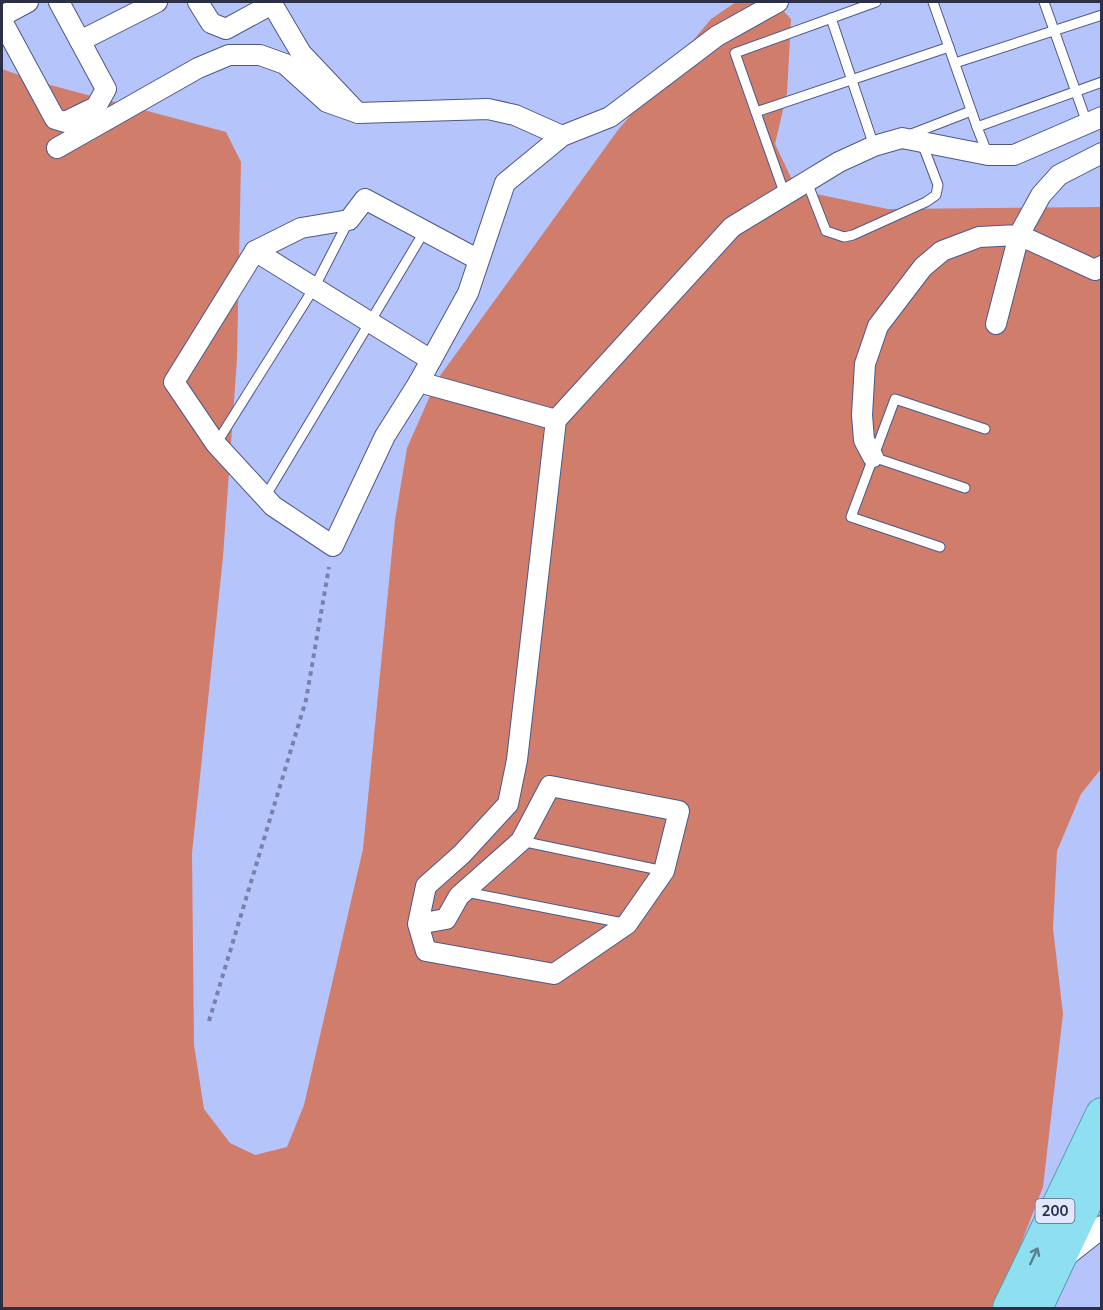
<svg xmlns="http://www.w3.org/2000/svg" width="1103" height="1310" viewBox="0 0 1103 1310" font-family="'Nunito Sans',sans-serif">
<rect width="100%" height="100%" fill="#b6c4fc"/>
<path fill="#d07e6b" d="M736 2H775L791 19 787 93 775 144 797 190 888 209 1101 207V769L1081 794 1057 851 1053 928 1063 1014 1043 1187 996 1308H2V69L39 82 226 132 241 162 237 359 223 557 192 853 194 1045 204 1109 230 1143 255 1155 287 1147 304 1105 363 849 395 520 407 448 437 380 618 130 711 19Z"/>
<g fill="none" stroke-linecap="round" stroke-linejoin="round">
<g stroke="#4d5888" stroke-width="11">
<g id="service">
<path d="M933 2 977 127 1102 82"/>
<path d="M1044 2 1087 123"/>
<path d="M831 18 874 146"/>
<path d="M955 63 1102 15"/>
<path d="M756 112 949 47"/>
<path d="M977 127 988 155"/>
<path d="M909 135 971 111"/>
<path d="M807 182 826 231 844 237 853 235 926 202 936 195 938 185 922 143"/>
<path d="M785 195 735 53 876 2"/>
<path d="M216 444 314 288 348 222"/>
<path d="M873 457 965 488"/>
<path d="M265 497 424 232"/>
<path d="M940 547 851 517 895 399 985 429"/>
<path d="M521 841 664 871"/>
<path d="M466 892 623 923"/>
</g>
</g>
<g stroke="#4d5888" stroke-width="22">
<g id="minor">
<path d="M198 2 211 23 226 29 272 4"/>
<path d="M271 2 301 53 354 109"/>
<path d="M2 16 28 2"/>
<path d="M2 21 55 119 65 122 96 107 106 89 59 2"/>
<path d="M80 41 157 2"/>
<path d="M57 148 198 68 229 55H260L285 64 327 102 358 113 488 109 515 115 562 136"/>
<path d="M255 251 431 360"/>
<path d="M479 260 365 199 349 220 301 228 255 251 174 382 216 444 273 506 333 546 385 436 419 382 468 293 505 183 562 136 610 117 717 36 778 2"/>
<path d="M996 324 1019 235 1095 270 1102 266"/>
<path d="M419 382 556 420"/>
<path d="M873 457 864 440 862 415 865 364 878 326 923 267 942 251 979 237 1019 235 1041 195 1059 175 1102 153"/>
<path d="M418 924 446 919 459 896 521 841 550 786 679 811 664 871 627 924 554 974 426 951 418 924 426 886 462 854 508 804 517 760 556 420 732 227 839 162 874 146 902 138 988 155H1014L1102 117"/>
<path d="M1065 1257 1097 1232 1102 1226"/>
</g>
</g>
<g stroke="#599db3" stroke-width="34">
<g id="trunk">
<path d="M1009 1308 1102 1114"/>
<path d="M1036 1308 1102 1168"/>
</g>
</g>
<path stroke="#7781aa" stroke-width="4" stroke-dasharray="4.5 4.5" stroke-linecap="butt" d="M209 1021 306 700 329 567"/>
<use href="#service" stroke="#fff" stroke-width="9"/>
<use href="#minor" stroke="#fff" stroke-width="20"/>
<use href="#trunk" stroke="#8edff0" stroke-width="32"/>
</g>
<defs><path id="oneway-shaft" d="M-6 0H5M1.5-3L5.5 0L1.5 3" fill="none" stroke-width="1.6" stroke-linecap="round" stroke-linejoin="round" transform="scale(1.5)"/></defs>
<use stroke="#587f92" href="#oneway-shaft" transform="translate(1034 1256) rotate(-65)"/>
<g text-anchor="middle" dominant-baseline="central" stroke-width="6" stroke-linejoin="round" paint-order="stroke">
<rect fill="#e0e7fe" stroke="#61677d" stroke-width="1.5" x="1035.5" y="1199" width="39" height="24" rx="4.5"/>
<g font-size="15" font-weight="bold" fill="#2b3046">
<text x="1055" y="1211">200</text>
</g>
</g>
<rect width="1103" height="1310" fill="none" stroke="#2b3046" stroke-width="6"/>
</svg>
